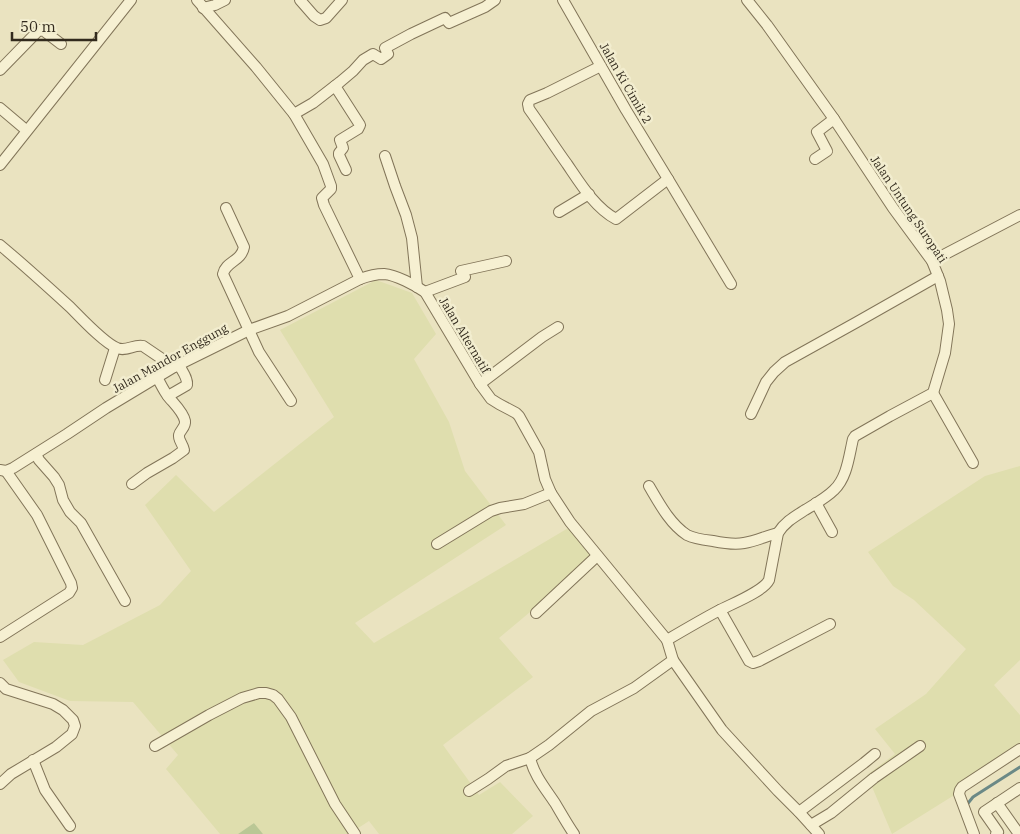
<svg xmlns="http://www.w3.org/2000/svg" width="1020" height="834" viewBox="0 0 1020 834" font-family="'IBM Plex Serif',serif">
<rect width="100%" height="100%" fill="#eae3c0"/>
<g fill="#dfdeae">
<path d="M376 280 412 293 436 334 414 359 449 422 465 471 506 525 355 623 374 643 575 524 598 555 499 638 533 677 443 745 479 795 500 782 533 816 512 834H379L369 821 349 834H263L254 823 238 834H220L166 769 178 755 133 702 70 701 19 682 3 660 34 642 83 645 160 605 191 571 145 505 176 475 214 512 334 417 280 330Z"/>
<path d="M1020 466V660L994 685 1020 715V754L892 834 867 775 895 754 875 729 926 694 966 649 914 600 893 586 868 552 985 476Z"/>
</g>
<path fill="#bac795" d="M254 823 263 834H238Z"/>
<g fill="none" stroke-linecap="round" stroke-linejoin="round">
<path stroke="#6b8986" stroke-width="3" d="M965 807 973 797 1020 767"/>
<g stroke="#827559" stroke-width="12">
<g id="minor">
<path d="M197 0 256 67 294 114 323 164 331 186V189L322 198 324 205 360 279"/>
<path d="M300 0 314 16 320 20 326 18 342 0"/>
<path d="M563 0 626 110 668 179 616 219C595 208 580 183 567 164 554 146 542 127 529 109L528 104 530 100 547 93 601 66"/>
<path d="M203 8 215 5 225 0"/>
<path d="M0 70 39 30 44 31 61 44"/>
<path d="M335 86 360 125 358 129 340 140 343 148 339 153V155L346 170"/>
<path d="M0 108 26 130"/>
<path d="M294 114 313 103 340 82 353 71 363 60 373 54 381 59 388 54 385 48 411 34 445 18 449 23 485 7 495 0"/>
<path d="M385 156 395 186 406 215 412 238 417 287"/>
<path d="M815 159 827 151 817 132 834 119"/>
<path d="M0 165 131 0"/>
<path d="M668 179 731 284"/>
<path d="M226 208 244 247C241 262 226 261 223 274L259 352 291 401"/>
<path d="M559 212 589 194"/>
<path d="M0 245C24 265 47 286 70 307 81 318 104 343 117 348 126 352 134 344 143 346L174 367"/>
<path d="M932 261 1020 215"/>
<path d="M425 292 465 277 461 271 506 261"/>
<path d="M105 380 115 348"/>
<path d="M480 384 542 337 558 327"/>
<path d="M933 393 973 463"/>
<path d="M168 396 187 385C188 378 182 371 179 365"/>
<path d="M751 414 766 382 774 372 785 362 857 322 938 276"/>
<path d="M36 454 39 460 54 477 59 485 63 500 70 512 81 523 125 601"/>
<path d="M0 470 6 471 13 468 67 434 106 408 174 367 249 330 288 316 360 279C368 276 376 274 384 274 396 275 415 285 425 292L480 384 491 399 499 404 516 413 519 416 539 452 545 479 551 493 570 522 667 640"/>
<path d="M132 484 147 473 173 458 184 450C183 444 178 440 179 435 180 430 186 427 185 421 183 411 172 402 167 395 163 389 160 383 157 377"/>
<path d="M649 486C659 503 670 524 687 535 695 539 705 540 713 541 723 543 734 545 744 543 756 541 766 536 778 533"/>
<path d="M816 503 832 532"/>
<path d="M437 544 491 511 500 508 524 504 551 493"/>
<path d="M720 610 749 661 753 663 759 661 830 624"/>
<path d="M536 613 597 556"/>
<path d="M0 637 69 593 72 588 71 583 37 515 6 471"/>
<path d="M673 660 722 730 778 791 799 812 819 834"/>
<path d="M0 683 6 689 53 704 63 710 73 720 75 726 72 734 56 747 11 774 0 784"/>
<path d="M155 746 209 715 242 698 259 693H266L273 695 278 699 291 717 335 804 355 834"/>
<path d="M33 760 45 790 70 826"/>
<path d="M469 791 488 779 506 766 530 758"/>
<path d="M997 803 1019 834"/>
<path d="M799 812 864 763 875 754"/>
<path d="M811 825 831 813 874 778 920 746"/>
<path d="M574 834C567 824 561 813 555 803 545 788 534 775 530 758L549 745 591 711 634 688 673 660 667 640C684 630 701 620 718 611 731 604 763 592 769 580L778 533C785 522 794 517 805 510 815 504 826 498 834 490 847 478 849 456 853 439L855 436 890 416 933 393 945 353 949 324 947 310 940 281 932 261 893 208 834 119 767 25 747 0"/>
<path d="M974 834 959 794 960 790 962 787 1020 749"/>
<path d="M996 834 998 832 984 812 1020 788"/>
</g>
</g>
<use href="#minor" stroke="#f6f0d2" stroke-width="10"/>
</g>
<g text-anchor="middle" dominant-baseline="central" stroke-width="5" stroke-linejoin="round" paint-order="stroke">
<g font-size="12" fill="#322a1d" stroke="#f2edcf">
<text transform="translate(626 83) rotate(60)">Jalan Ki Cimik 2</text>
<text transform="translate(909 209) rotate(56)">Jalan Untung Suropati</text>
<text transform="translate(465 335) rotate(59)">Jalan Alternatif</text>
<text transform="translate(170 358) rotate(-29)">Jalan Mandor Enggung</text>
</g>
</g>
<path d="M12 32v8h84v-8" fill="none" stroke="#322a1d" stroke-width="2.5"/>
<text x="20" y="32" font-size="15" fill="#322a1d" stroke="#f2edcf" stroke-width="4" paint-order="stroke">50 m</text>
</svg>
